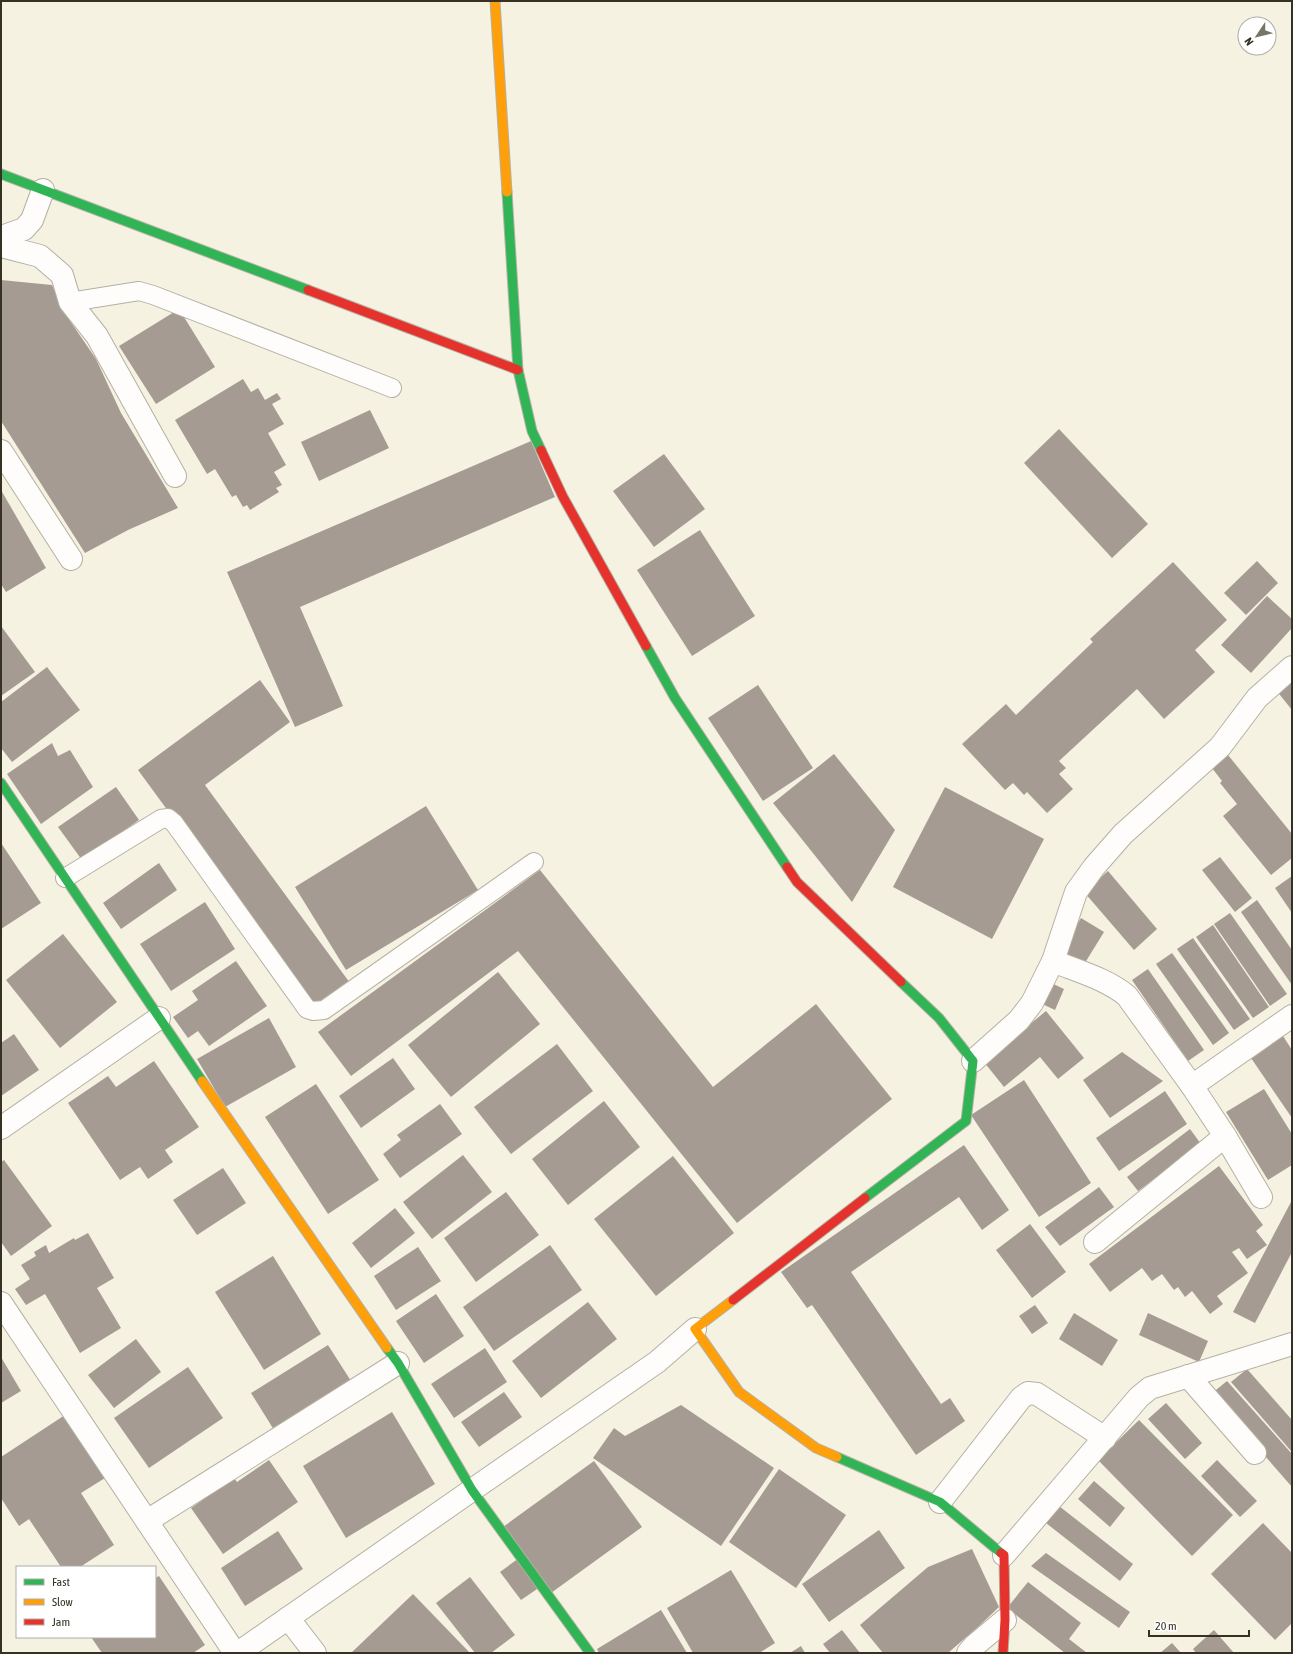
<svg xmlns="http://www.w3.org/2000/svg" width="1293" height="1654" viewBox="0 0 1293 1654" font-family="'Asap Condensed',sans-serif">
<rect width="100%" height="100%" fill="#f5f2e2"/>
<g fill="#a69b92">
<path d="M1 280 52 285 66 315 96 359 121 413 178 508 128 530 85 553 1 421Z"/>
<path d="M179 309 215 367 156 404 119 346Z"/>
<path d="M243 379 251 392 258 388 265 400 277 393 281 399 272 404 284 424 268 433 286 465 274 472 282 485 276 488 279 492 250 510 247 505 243 507 236 495 232 497 215 469 207 474 175 420Z"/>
<path d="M370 410 389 448 319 481 301 442Z"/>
<path d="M1059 429 1148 524 1112 558 1024 463Z"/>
<path d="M531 441 555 497 300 607 343 706 295 727 227 572Z"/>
<path d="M664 454 705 509 654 547 613 491Z"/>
<path d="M1 490 46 568 6 592 1 584Z"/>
<path d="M700 530 755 616 692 656 637 570Z"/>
<path d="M1257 561 1278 583 1246 615 1224 593Z"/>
<path d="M1173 562 1227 620 1195 650 1215 672 1164 719 1137 689 1059 761 1066 768 1059 774 1073 789 1047 813 1027 792 1024 795 1013 783 1005 790 962 744 1006 704 1016 715 1093 642 1090 639Z"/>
<path d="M1267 596 1292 619V628L1251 673 1221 645Z"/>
<path d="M1 626 35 672 1 696Z"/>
<path d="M47 667 80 710 12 762 1 748V702Z"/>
<path d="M1292 676V710L1276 690Z"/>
<path d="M260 680 290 722 205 785 350 983 314 1010 138 770Z"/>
<path d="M758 685 813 768 763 801 708 718Z"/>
<path d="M52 743 58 756 70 750 93 787 41 824 7 774Z"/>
<path d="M834 754 895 830 852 902 773 803Z"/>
<path d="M1228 755 1292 834V858L1271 875 1223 816 1237 804 1220 783 1222 781 1212 768Z"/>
<path d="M116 787 139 820 82 860 58 827Z"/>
<path d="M945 787 1044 839 992 939 893 887Z"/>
<path d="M426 806 478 890 346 970 295 887Z"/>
<path d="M1 843 41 903 1 929Z"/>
<path d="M1220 857 1252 898 1235 912 1202 870Z"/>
<path d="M159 863 177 890 121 929 103 903Z"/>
<path d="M540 870 713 1087 816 1004 892 1099 737 1223 518 951 351 1076 318 1032Z"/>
<path d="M1108 871 1157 929 1134 950 1084 892Z"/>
<path d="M1292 876V913L1275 888Z"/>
<path d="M1257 900 1292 950V985L1241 912Z"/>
<path d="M205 902 235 949 171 991 140 944Z"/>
<path d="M1230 913 1287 994 1270 1006 1214 924Z"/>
<path d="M1081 918 1104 932 1083 966 1060 952Z"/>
<path d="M1213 925 1269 1007 1253 1018 1196 937Z"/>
<path d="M63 934 117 1002 60 1048 6 980Z"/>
<path d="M1193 938 1250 1019 1234 1030 1177 949Z"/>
<path d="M1172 953 1229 1033 1213 1045 1156 964Z"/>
<path d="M236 961 267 1006 209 1046 198 1031 188 1038 173 1017 198 1000 192 991Z"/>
<path d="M1148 969 1204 1050 1188 1061 1132 980Z"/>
<path d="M498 972 540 1024 451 1097 408 1045Z"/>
<path d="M1047 981 1064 989 1055 1010 1038 1002Z"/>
<path d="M1046 1011 1084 1058 1058 1079 1040 1057 1004 1087 984 1062Z"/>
<path d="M269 1018 296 1067 225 1107 197 1059Z"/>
<path d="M14 1034 39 1070 1 1096V1043Z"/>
<path d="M1283 1036 1292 1050V1118L1251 1058Z"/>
<path d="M557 1044 593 1091 511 1154 474 1107Z"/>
<path d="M1122 1052 1163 1081 1110 1118 1083 1080Z"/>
<path d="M393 1058 415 1089 361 1128 339 1096Z"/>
<path d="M154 1061 199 1127 165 1150 173 1162 148 1179 140 1167 120 1180 68 1103 108 1076 116 1087Z"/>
<path d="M1024 1080 1091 1183 1039 1217 971 1115Z"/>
<path d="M316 1084 379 1180 328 1214 265 1117Z"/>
<path d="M1264 1089 1292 1134V1165L1268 1180 1226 1112Z"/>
<path d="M1165 1091 1187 1124 1119 1171 1096 1138Z"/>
<path d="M604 1101 640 1147 568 1205 532 1159Z"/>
<path d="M440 1104 462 1134 400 1178 383 1154 401 1140 397 1135Z"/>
<path d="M1190 1129 1201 1144 1138 1191 1127 1177Z"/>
<path d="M964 1145 1009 1210 982 1230 959 1197 851 1272 941 1404 950 1398 965 1421 916 1455 812 1305 807 1308 781 1272Z"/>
<path d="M463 1155 492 1192 432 1239 403 1202Z"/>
<path d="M673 1156 734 1233 656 1296 594 1219Z"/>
<path d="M4 1160 52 1226 11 1256 1 1242V1162Z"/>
<path d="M1219 1166 1263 1225 1256 1231 1267 1245 1247 1259 1239 1248 1232 1252 1248 1273 1217 1296 1223 1304 1210 1314 1192 1291 1185 1297 1178 1287 1174 1290 1162 1274 1152 1281 1142 1268 1110 1292 1089 1264Z"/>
<path d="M223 1168 246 1203 197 1235 173 1200Z"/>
<path d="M1099 1187 1114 1207 1060 1246 1045 1227Z"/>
<path d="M506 1192 539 1235 476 1282 444 1238Z"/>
<path d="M1292 1200V1252L1255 1323 1233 1312Z"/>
<path d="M395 1208 415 1233 371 1268 352 1243Z"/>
<path d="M1030 1224 1066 1272 1032 1298 996 1250Z"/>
<path d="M88 1233 114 1278 97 1288 121 1328 80 1353 45 1294 26 1305 15 1289 30 1279 21 1265 36 1256 34 1252 46 1245 49 1253 74 1238 75 1240Z"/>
<path d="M550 1245 582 1290 494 1351 463 1307Z"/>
<path d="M418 1247 441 1281 396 1310 374 1276Z"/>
<path d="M273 1256 321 1334 264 1370 215 1292Z"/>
<path d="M436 1294 464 1336 424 1363 396 1321Z"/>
<path d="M588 1302 617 1339 541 1398 512 1361Z"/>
<path d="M1035 1305 1048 1323 1032 1334 1019 1316Z"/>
<path d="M1074 1313 1118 1340 1102 1366 1059 1339Z"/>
<path d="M1148 1313 1208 1341 1199 1362 1139 1335Z"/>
<path d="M136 1339 161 1372 114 1408 88 1375Z"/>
<path d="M328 1345 351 1381 274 1430 251 1393Z"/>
<path d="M485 1348 507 1382 454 1418 431 1384Z"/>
<path d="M1 1357 21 1391 1 1403Z"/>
<path d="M188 1367 223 1418 149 1468 114 1418Z"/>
<path d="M1247 1369 1292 1420V1452L1231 1382Z"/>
<path d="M1227 1381 1292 1454V1487L1211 1394Z"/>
<path d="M504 1392 522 1417 479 1447 461 1422Z"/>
<path d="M1166 1403 1202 1443 1185 1459 1148 1419Z"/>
<path d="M681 1405 774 1468 721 1546 593 1458 614 1428 625 1436Z"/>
<path d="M392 1412 435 1484 346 1538 303 1466Z"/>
<path d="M65 1415 105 1478 81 1493 114 1545 80 1567H61L29 1519 19 1526 1 1498V1457Z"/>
<path d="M1139 1420 1233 1515 1192 1556 1098 1460Z"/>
<path d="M269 1460 298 1502 223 1554 191 1508 234 1478 237 1482Z"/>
<path d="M1217 1460 1257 1501 1240 1517 1201 1476Z"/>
<path d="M594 1461 642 1527 551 1593 503 1527Z"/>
<path d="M779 1469 846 1515 796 1588 729 1542Z"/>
<path d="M1094 1481 1125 1508 1110 1527 1078 1499Z"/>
<path d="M1059 1506 1133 1564 1120 1581 1046 1523Z"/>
<path d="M1263 1523 1292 1553V1623L1275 1640 1211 1574Z"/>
<path d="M879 1530 905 1568 829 1622 802 1584Z"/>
<path d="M278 1531 303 1569 245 1606 221 1568Z"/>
<path d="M972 1549 999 1607 979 1626 948 1653H883L860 1625 928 1567Z"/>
<path d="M1046 1553 1130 1612 1119 1628 1031 1566Z"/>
<path d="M519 1558 540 1587 521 1600 500 1572Z"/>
<path d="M731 1570 775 1643 759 1653H693L667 1608Z"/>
<path d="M159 1576 205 1645 193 1653H102L91 1637H155V1578Z"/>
<path d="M470 1577 515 1635 491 1653H475L436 1603Z"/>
<path d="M1028 1582 1081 1623 1069 1639 1087 1653H1065L1007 1608Z"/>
<path d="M413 1594 470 1653H351Z"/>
<path d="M661 1610 687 1653H599L597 1649Z"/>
<path d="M842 1630 860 1653H830L823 1644Z"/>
<path d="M1214 1630 1234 1653H1196L1193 1649Z"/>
<path d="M1172 1643 1181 1653H1160Z"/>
<path d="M801 1646 805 1653H790Z"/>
</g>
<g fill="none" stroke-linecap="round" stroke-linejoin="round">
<g stroke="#b4b1a3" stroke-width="20">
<g id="lane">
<path d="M70 302 139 291 153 295 392 388"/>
<path d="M65 878 161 819 168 818 174 823 307 1009 313 1011 324 1010 534 862"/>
</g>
</g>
<g stroke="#b4b1a3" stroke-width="24">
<g id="street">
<path d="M1 237 24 229 32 220 43 190"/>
<path d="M1 246 40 256 62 275 70 302 97 336 175 476"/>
<path d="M1 451 71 559"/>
<path d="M1053 961C1077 971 1107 979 1127 996L1192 1086 1225 1136 1261 1197"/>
<path d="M973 1061 1019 1020 1032 1003 1053 961 1076 892 1094 867 1123 834 1220 747 1257 698 1292 667"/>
<path d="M1192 1086 1292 1016"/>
<path d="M1 1128 159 1018"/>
<path d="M1095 1242 1225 1136"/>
<path d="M1 1303 235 1653"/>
<path d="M1188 1376 1255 1453"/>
<path d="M940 1502 1021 1398 1028 1393 1037 1394 1105 1438"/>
<path d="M147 1521 398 1363"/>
<path d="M1004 1555 1139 1397 1150 1388 1292 1344"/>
<path d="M288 1618 315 1653"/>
<path d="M238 1653 472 1490 657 1362 695 1329"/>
<path d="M968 1653 974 1646 1005 1620"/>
</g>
</g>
<g stroke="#b4b1a3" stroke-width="11">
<g id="fast">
<path d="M1 174 308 290"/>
<path d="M507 192 518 370 532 431 541 450"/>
<path d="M646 646 675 698 787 867"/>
<path d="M1 783 202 1081"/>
<path d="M865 1198 966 1121 973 1061 939 1018 901 982"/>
<path d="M387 1348 398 1363 472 1490 590 1653"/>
<path d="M837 1457 940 1502 1001 1553"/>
</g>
</g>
<g stroke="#b4b1a3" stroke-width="11">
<g id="slow">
<path d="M495 1 507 192"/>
<path d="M202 1081 387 1348"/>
<path d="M733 1300 695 1329 739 1392 816 1448 837 1457"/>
</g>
</g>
<g stroke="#b4b1a3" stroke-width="11">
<g id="jam">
<path d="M308 290 518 370"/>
<path d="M541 450 563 497 646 646"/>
<path d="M787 867 797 882 901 982"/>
<path d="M733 1300 865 1198"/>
<path d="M1001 1553 1004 1555 1005 1620 1003 1653"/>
</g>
</g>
<use href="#lane" stroke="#fefdfb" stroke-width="18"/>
<use href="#street" stroke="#fefdfb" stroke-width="22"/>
<use href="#fast" stroke="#30b455" stroke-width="9"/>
<use href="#slow" stroke="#ff9f0a" stroke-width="9"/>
<use href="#jam" stroke="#e5322d" stroke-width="9"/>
</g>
<rect width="1293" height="1654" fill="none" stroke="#353123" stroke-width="4"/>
<rect x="16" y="1566" width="140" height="72" fill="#ffffff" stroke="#aeada7"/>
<rect x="24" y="1579" width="20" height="6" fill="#30b455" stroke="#aeada7"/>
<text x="52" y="1586" font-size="12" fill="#353123">Fast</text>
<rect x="24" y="1599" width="20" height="6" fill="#ff9f0a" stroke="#aeada7"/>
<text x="52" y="1606" font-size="12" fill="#353123">Slow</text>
<rect x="24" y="1619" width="20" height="6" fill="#e5322d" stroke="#aeada7"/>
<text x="52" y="1626" font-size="12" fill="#353123">Jam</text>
<g transform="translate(1257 36) rotate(235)"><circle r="19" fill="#ffffff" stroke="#aeada7"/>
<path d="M0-3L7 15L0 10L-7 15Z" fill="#787566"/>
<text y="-6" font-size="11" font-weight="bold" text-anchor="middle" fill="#353123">N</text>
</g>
<path d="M1149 1630v6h100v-6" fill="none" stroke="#353123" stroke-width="2"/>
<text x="1155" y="1630" font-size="12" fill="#353123" stroke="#ffffff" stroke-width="3" paint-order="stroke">20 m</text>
</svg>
